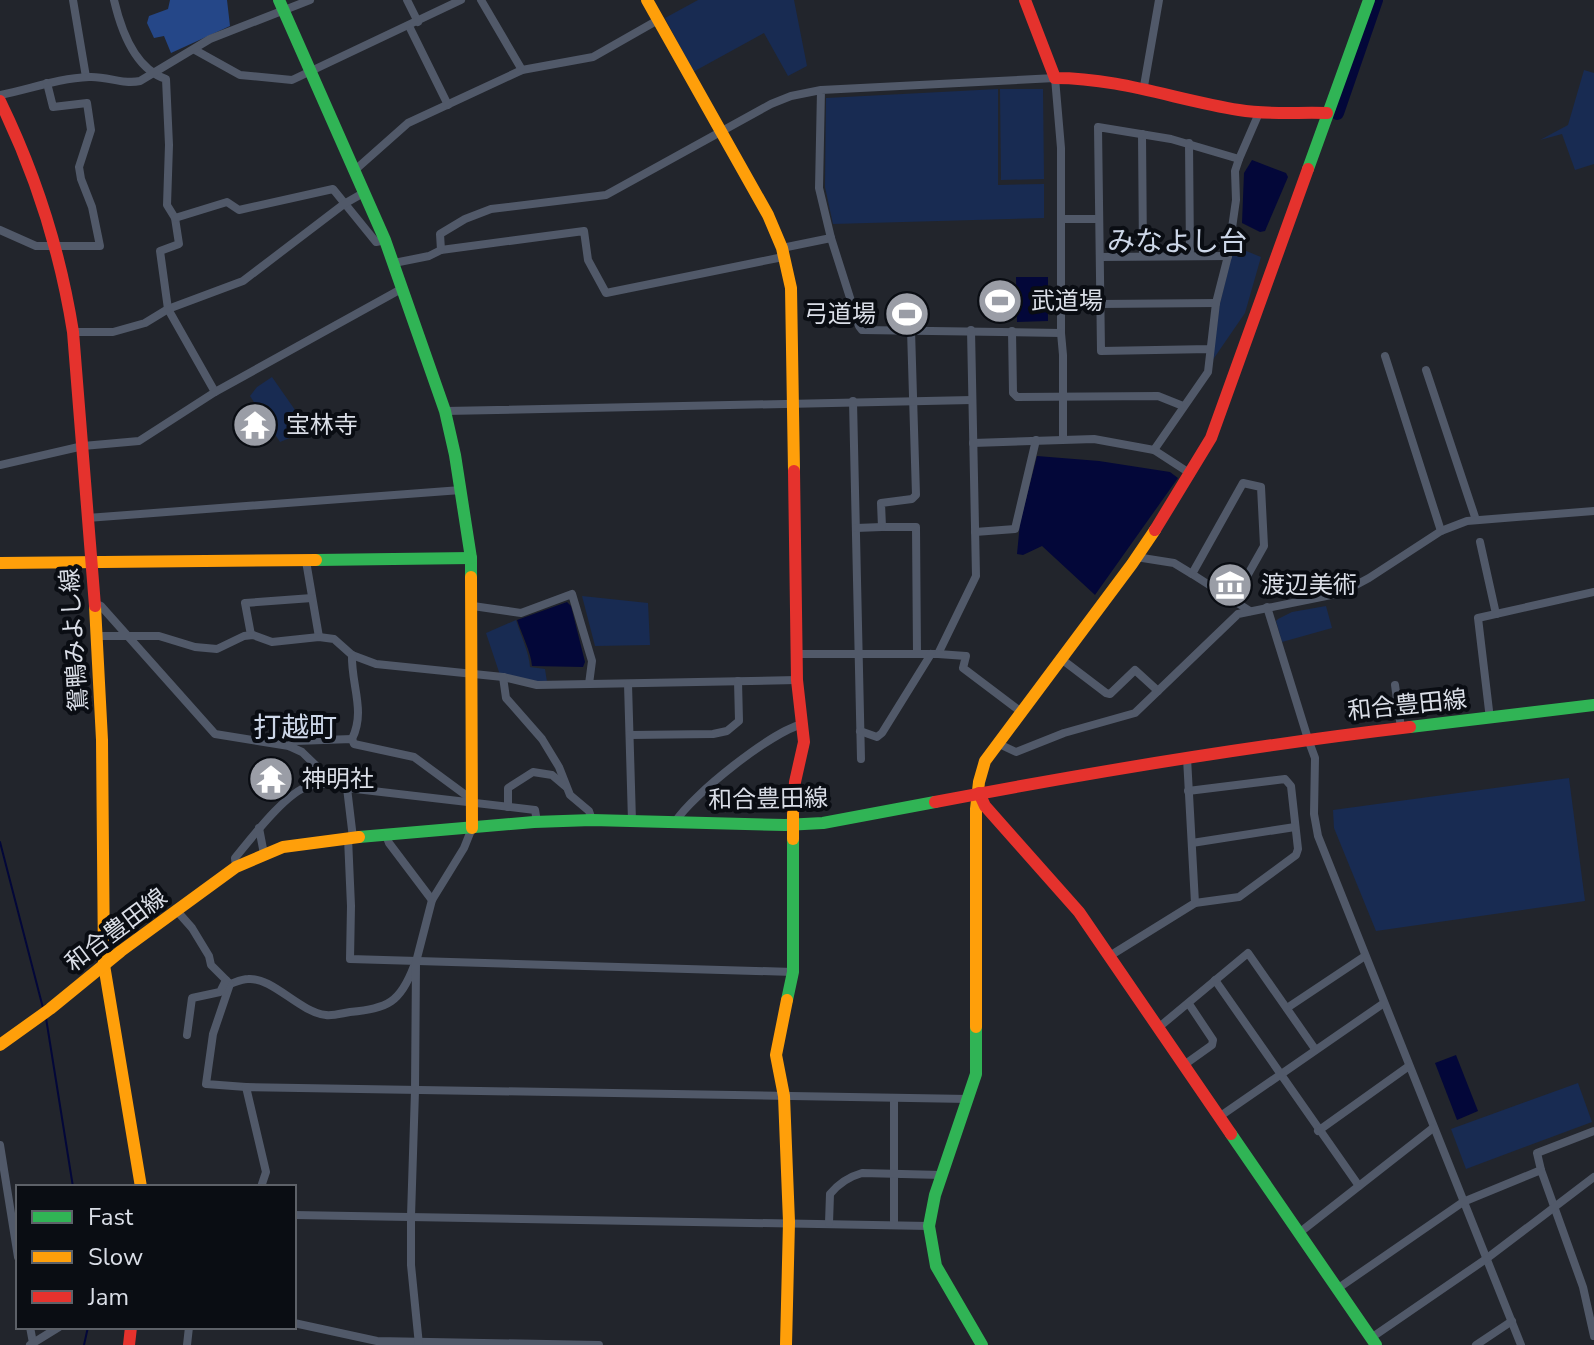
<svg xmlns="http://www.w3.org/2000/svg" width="1594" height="1345" viewBox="0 0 1594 1345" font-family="'Nunito Sans','Noto Sans JP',sans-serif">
<rect width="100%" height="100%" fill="#22252c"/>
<g fill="#182b52">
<path d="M698 0H794L807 66 788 76 764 33 693 72 665 18Z"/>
<path d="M1584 70 1594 73V164L1575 170 1562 134 1540 140 1568 125Z"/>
<path d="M998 89V185L1044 184V218L833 224 825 187 826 98Z"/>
<path d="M1000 89H1043L1044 179 1001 180Z"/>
<path d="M1234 246 1261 257 1245 313 1212 361 1220 303Z"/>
<path d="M272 377 309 430 280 442 250 396 257 387Z"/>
<path d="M582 596 648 603 650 645 595 646Z"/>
<path d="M1326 606 1332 628 1282 642 1276 621 1278 619 1292 612Z"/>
<path d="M516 620C521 636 529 652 530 667L545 669 547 682 537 683 500 675 486 633Z"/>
<path d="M1569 778 1585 901 1376 931 1334 828 1333 810Z"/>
<path d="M1578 1083 1592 1122 1466 1169 1451 1129Z"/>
</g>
<path fill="#254788" d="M170 0H227L230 26 171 53 164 36 154 38 147 23 149 16 168 9Z"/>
<g fill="#030739">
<path d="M1252 160 1286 173 1288 177 1265 231 1260 232 1242 223 1244 173Z"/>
<path d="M1016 277H1048V321L1017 322Z"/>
<path d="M1037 456 1099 461 1170 472 1178 478 1095 595 1042 546 1023 555 1017 554 1020 523Z"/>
<path d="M567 602 571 606 585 662 583 667 532 666C531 652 522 635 517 620Z"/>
<path d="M1456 1055 1478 1111 1457 1120 1435 1063Z"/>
</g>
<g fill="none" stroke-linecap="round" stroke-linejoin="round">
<g stroke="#030739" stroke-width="2">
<path d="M0 842 43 1008"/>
<path d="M46 1018 73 1187"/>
<path d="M84 1345 88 1327"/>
</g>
<path stroke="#030739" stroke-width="14" d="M1337 113 1376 0"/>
<g stroke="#515969" stroke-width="8">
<path d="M73 0 86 77"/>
<path d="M114 0C121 30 135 69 166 79L169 145 167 205 175 218 179 244 160 251 168 309 215 392"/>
<path d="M407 0 418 22"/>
<path d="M481 0 522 70"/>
<path d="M409 26 448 105"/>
<path d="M195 50 240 75 292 80 461 0"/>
<path d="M1144 86 1159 0"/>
<path d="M0 95C30 89 59 78 89 77 108 76 123 85 140 81L210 39 310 0"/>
<path d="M1142 134 1143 255"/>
<path d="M1189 143 1190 255"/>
<path d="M1239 159 1259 113"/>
<path d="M355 170 408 123 522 70 593 57 658 20"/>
<path d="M175 218 227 202 239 210 333 189 376 242 385 240"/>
<path d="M1061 219H1099"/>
<path d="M0 230 36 246H100L92 207 81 179 79 167 91 130 87 103 53 107 47 83"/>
<path d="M782 248 831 238"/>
<path d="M441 250 584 231 588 260 606 293 783 257"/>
<path d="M1100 257 1228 256"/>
<path d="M394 263 429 256 441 250 440 234 465 219 491 209 606 195 771 104 791 96 821 90 1055 78 1061 148V333L862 330 859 326 831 238 819 188 821 90"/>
<path d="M1099 304 1216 303"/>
<path d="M911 330 916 495 912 499 881 503 882 527H916L917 654"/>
<path d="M1012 331 1013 393 1017 397 1158 396 1183 406"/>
<path d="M73 332H113L145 323 168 309 243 281 344 204 365 192"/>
<path d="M1061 333 1063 355V439"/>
<path d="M1385 356 1441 531"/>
<path d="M1426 370 1476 520"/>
<path d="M853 401 861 759"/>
<path d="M445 411 972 400"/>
<path d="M973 443 1094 439 1154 450 1191 474"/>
<path d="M1154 450 1208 372 1216 303 1228 256 1236 200 1235 171 1239 159 1171 139 1098 127 1101 351 1210 349"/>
<path d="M0 465 83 446 139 441 215 392 403 288"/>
<path d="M87 518 461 490"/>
<path d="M856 528 882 527"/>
<path d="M975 532 1015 529 1036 440"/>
<path d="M1480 542 1496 614"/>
<path d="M1136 557 1174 563 1192 574"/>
<path d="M306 561 319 637"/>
<path d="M1233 601 1264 546 1261 487 1243 483 1192 574 1250 611"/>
<path d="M94 603 101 606 215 734 289 746 302 752 335 784"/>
<path d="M473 606 521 613 572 594 592 661 589 684"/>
<path d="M1267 607 1308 739 1315 758 1314 814 1318 836 1521 1345"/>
<path d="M251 635 245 603 312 598"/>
<path d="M97 636H159L195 647 217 649 244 636 253 635 272 642 319 637 334 639 352 655 376 664 503 677 537 685 797 680"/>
<path d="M796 654H938L976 576 971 330"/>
<path d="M938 654 966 656 963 668 1020 711"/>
<path d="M352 655C351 685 366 711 352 739"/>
<path d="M1060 658 1106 693 1110 694 1135 670 1158 691"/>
<path d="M503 677 506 698 542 739 559 767 570 795 589 811 592 820"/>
<path d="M628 684 632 821"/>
<path d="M1395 685 1401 728"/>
<path d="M1490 719 1478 618 1594 592"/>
<path d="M860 731 877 737 882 733 931 654"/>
<path d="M630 735 713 734 727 731 739 721 738 681"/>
<path d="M999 744 1016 752 1064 733 1135 713 1238 614 1341 593 1369 578 1441 531 1467 521 1594 511"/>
<path d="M289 746 295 741 352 739 354 744 414 757 471 799"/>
<path d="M347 788 353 838"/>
<path d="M1188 791 1285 779 1291 786 1298 849 1296 855 1239 897 1195 903"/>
<path d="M508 807V788L533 772 552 775 565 786"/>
<path d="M675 822C692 795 772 731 803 724"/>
<path d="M259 828 264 854"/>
<path d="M386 835 389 843 432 900"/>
<path d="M348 838 351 906 350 959 793 972"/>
<path d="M1192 843 1295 827"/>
<path d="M236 867 235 858C250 840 286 792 309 786 320 782 335 784 347 788L535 810 537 822"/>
<path d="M177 911 192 928 209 956 211 965 230 984C236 982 242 979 248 979 273 977 299 1012 326 1015 333 1016 343 1013 350 1012 388 1008 400 1003 414 966"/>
<path d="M1108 957 1195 903 1187 758"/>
<path d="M1215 980 1359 1186"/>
<path d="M230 984 213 1034 206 1084 246 1087"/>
<path d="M1287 1008 1365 956"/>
<path d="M1158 1028 1248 953 1315 1049"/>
<path d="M187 1035 192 998 220 992 226 980"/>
<path d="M1184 1065 1212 1045 1213 1040 1189 1004"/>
<path d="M894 1099V1225"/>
<path d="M1219 1117 1384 1003"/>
<path d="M1318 1131 1409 1066"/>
<path d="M0 1145 18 1257"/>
<path d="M1541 1170 1537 1153 1594 1131"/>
<path d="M261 1187 266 1172 246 1087 969 1099"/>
<path d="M294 1215 929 1226"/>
<path d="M829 1223 830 1194C839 1183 848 1177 862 1173L942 1175"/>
<path d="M1299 1233 1433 1128"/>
<path d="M1337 1289 1463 1202 1541 1170 1583 1287 1594 1336"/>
<path d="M294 1323 377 1341 599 1345"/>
<path d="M30 1327 33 1343"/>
<path d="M1371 1338 1486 1259 1594 1177"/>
<path d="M30 1345 59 1327"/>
<path d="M187 1345 189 1327"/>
<path d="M419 1345 411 1265V1216L415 1091 416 962 432 900 464 848 472 828"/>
<path d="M1476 1345 1512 1321"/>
</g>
<g stroke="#30b455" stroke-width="12">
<path d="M279 0 385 240 445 411 455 455 471 558V577"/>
<path d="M1308 169 1369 0"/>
<path d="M316 560 471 558"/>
<path d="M1410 727 1594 705"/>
<path d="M359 837 534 822 592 820 785 825 823 823 935 802"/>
<path d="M787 1000 793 972V839"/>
<path d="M976 1027V1074L935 1195 929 1226 936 1266 982 1345"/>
<path d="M1231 1134 1376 1345"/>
</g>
<g stroke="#ff9f0a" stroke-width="12">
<path d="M647 0 768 215 782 248 791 288 794 471"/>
<path d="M0 563 316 560"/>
<path d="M471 577 472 828"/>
<path d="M95 606 102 740 104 965 141 1187"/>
<path d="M976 1027V809L979 782 985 761 1132 564 1155 530"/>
<path d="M0 1045 50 1009 121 951 236 867 283 847 359 837"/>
<path d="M786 1345 789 1222 784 1096 776 1055 787 1000"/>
</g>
<g stroke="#e5322d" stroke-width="12">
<path d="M1025 0 1055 78C1119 78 1177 100 1239 110 1268 115 1298 112 1327 113"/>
<path d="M0 101C36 175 60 250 73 332L95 606"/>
<path d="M1155 530 1211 438 1308 169"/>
<path d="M979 793 985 806 1079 912 1231 1134"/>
<path d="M935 802C1092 772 1250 746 1410 727"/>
<path d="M793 814 795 782 804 742 797 680 794 471"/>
<path d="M129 1345 131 1327"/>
</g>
<path stroke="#ff9f0a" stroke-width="12" d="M793 814V839"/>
</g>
<defs>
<g id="stadium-disc" transform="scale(2.3)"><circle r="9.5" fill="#9a9da6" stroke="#0a0d13"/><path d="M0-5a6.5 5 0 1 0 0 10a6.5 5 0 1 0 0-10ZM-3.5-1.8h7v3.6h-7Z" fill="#fff"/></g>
<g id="temple-disc" transform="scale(2.3)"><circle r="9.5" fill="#9a9da6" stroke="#0a0d13"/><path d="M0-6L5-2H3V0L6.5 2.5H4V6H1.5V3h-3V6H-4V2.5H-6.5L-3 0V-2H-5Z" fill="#fff"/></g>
<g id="museum-disc" transform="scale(2.3)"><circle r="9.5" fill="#9a9da6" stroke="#0a0d13"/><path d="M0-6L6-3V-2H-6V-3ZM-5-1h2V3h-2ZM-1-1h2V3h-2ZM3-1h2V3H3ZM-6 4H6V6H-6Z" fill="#fff"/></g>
</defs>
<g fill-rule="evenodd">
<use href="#stadium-disc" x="1000" y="301"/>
<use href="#stadium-disc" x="907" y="314"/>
<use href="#temple-disc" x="255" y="425"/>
<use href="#museum-disc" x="1230" y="585"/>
<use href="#temple-disc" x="271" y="779"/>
</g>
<g text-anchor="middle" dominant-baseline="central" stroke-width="8" stroke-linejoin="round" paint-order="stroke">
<g font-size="24" fill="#dadee7" stroke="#0a0d13" text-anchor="start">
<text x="1031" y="301">武道場</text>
<text x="876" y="314" text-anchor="end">弓道場</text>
<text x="286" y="425">宝林寺</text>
<text x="1261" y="585">渡辺美術</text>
<text x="302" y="779">神明社</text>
</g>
<g font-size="24" fill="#dadee7" stroke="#0a0d13">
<text transform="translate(74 640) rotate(-94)">鴛鴨みよし線</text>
<text transform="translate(1407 705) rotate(-6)">和合豊田線</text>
<text transform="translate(768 799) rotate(-1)">和合豊田線</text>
<text transform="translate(116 930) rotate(-37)">和合豊田線</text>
</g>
<g font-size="28" fill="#cdd7e8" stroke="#0a0d13">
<text x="1177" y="242">みなよし台</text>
<text x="295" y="728">打越町</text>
</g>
</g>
<rect x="16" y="1185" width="280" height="144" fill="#0a0d13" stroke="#5d6168" stroke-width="2"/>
<rect x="32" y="1211" width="40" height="12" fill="#30b455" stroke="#5d6168" stroke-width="2"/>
<text x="88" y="1225" font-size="24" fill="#dadee7">Fast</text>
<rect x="32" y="1251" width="40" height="12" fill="#ff9f0a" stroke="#5d6168" stroke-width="2"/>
<text x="88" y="1265" font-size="24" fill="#dadee7">Slow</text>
<rect x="32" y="1291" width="40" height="12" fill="#e5322d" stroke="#5d6168" stroke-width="2"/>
<text x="88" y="1305" font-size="24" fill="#dadee7">Jam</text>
</svg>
